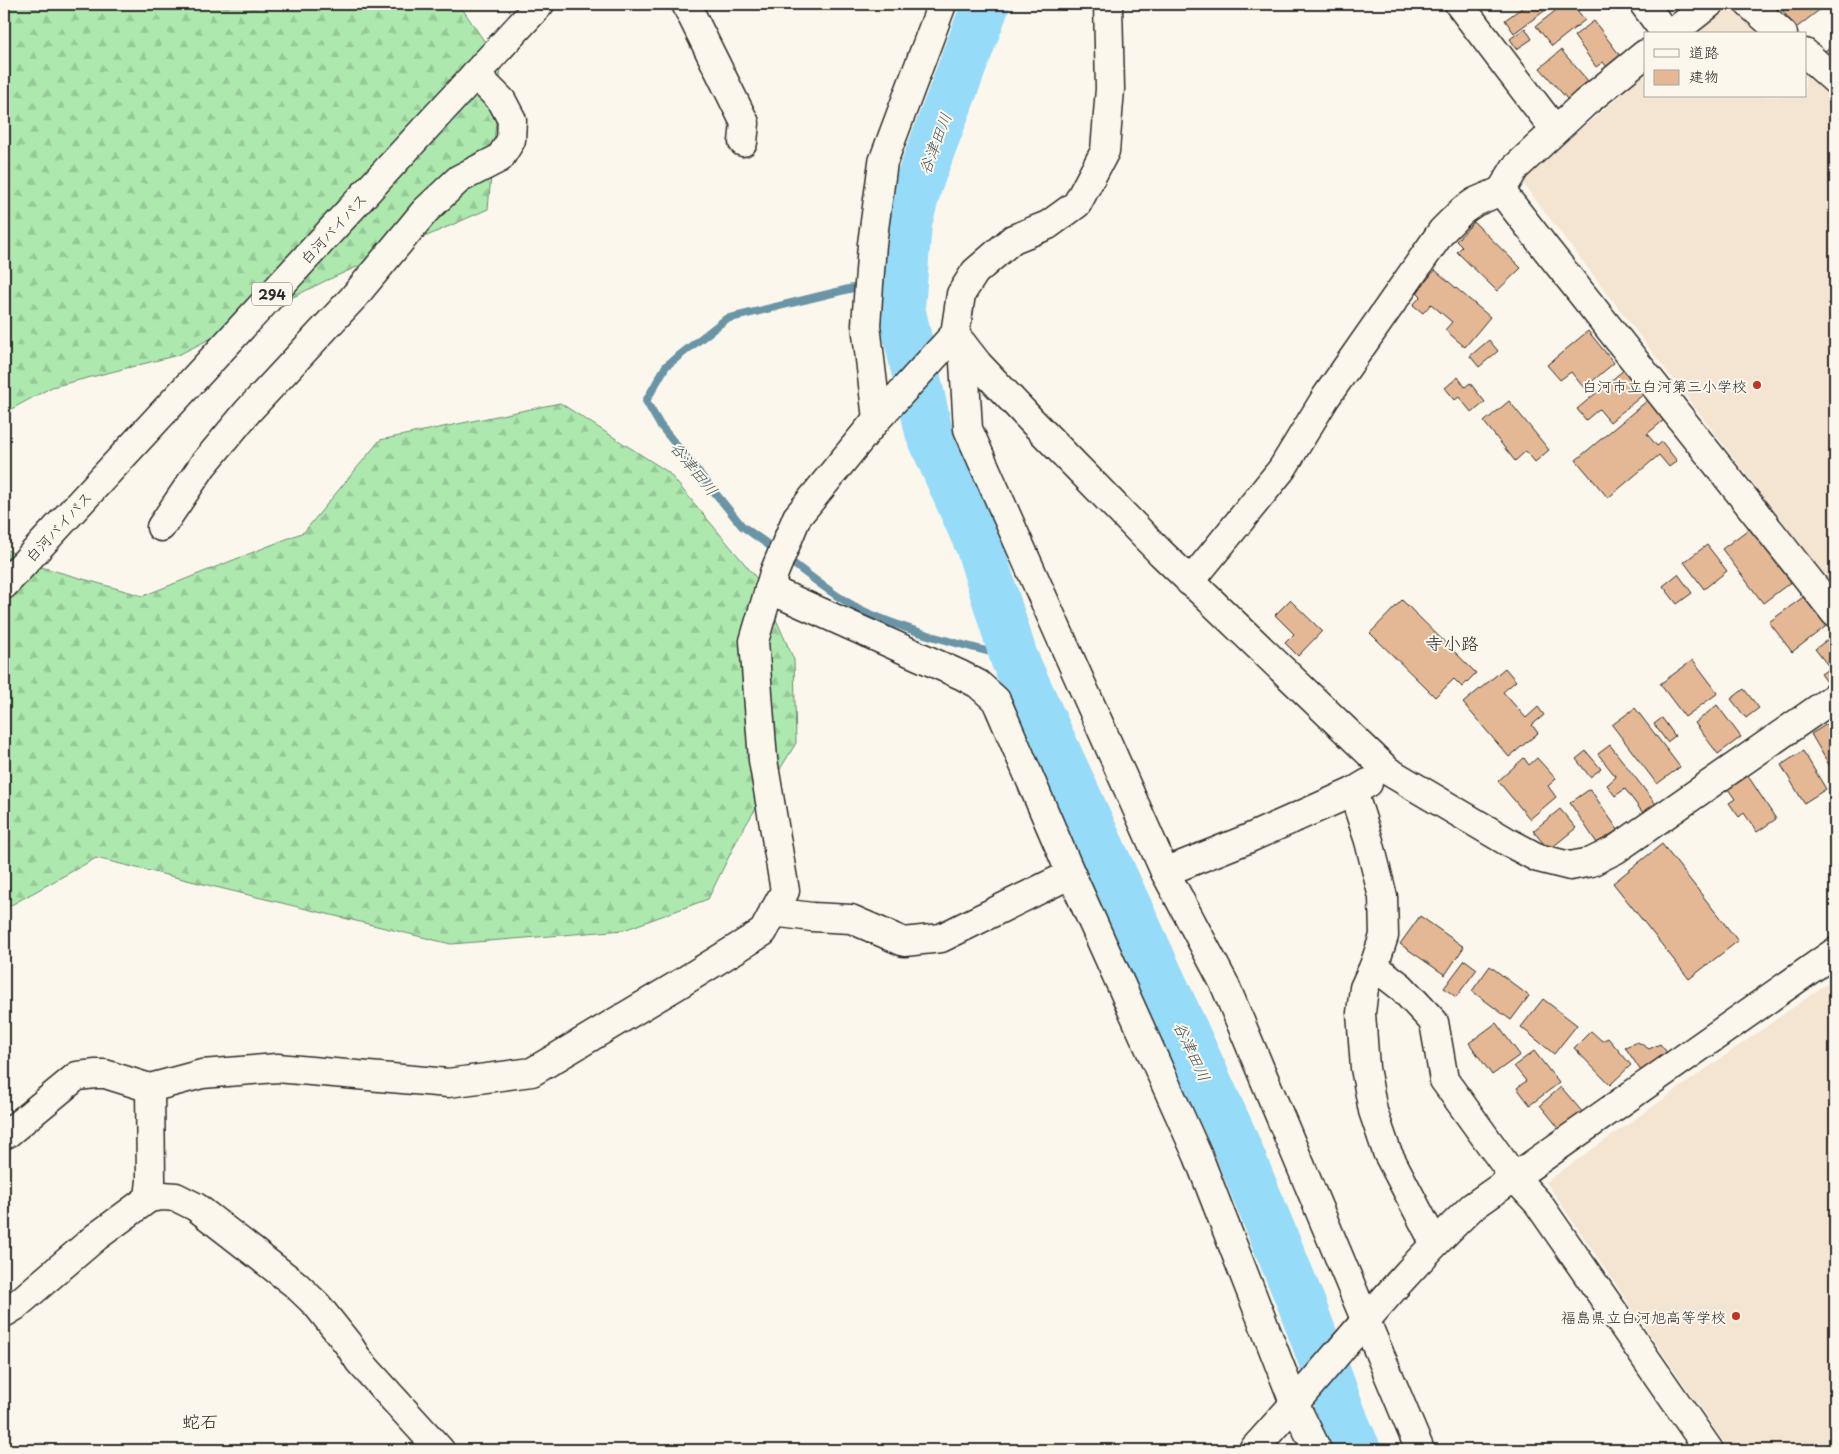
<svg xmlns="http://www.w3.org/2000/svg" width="1839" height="1454" viewBox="0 0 1839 1454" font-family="'Playpen Sans','Klee One',sans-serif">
<defs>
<pattern id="forest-firs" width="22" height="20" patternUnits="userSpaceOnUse" patternTransform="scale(1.25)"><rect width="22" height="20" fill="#ade9af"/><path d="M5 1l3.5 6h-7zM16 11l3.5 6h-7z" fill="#95c897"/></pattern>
</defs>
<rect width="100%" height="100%" fill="#fbf7ec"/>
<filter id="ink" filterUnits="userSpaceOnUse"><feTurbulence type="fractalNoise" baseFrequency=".02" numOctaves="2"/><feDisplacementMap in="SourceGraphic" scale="10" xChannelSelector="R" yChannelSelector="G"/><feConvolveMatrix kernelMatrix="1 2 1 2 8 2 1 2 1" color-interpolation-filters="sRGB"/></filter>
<g filter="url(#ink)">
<g fill="#f4e4d2">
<path d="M1727 4 1761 34H1692Z"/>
<path d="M1805 73 1835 99V590L1521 181 1645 74V96H1805Z"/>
<path d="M1835 978V1450H1729L1546 1182Z"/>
</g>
<g fill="url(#forest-firs)" stroke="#6c8a6d">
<path d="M4 4H459L501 66 488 209 325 281 178 355 52 387 4 413Z"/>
<path d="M560 403 668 472 759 581 794 660 796 743 739 836 708 899 624 930 451 944 96 858 4 909V548L34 565 143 596 304 532 380 440Z"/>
</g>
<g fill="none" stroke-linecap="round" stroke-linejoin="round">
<g stroke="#6b95a6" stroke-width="8">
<path d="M777 551 742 526 660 425 646 401 666 366 726 319 853 288 902 286"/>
<path d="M786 558C814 579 842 603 875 616 920 635 967 646 1014 658"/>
</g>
<path stroke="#96dcf8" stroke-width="48" d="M986 4 919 182 908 223 901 308 929 432 979 545 1014 658 1233 1137 1302 1305 1346 1425 1357 1450"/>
</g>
<g fill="#e4b895" stroke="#2b2b2b">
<path d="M1521 4H1554L1514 33 1505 20 1523 7Z"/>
<path d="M1564 4H1572L1585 20 1552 46 1536 26Z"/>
<path d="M1782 4H1827L1796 28 1779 6Z"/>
<path d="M1594 21 1621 57 1607 67 1603 62 1596 67 1574 36Z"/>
<path d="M1525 28 1532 39 1517 49 1510 39Z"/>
<path d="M1835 43V67L1821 54Z"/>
<path d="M1561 50 1589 82 1568 100 1540 68Z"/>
<path d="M1474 222 1521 268 1497 291 1457 252 1462 247 1456 241Z"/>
<path d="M1435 270 1490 317 1465 347 1445 330 1452 322 1431 304 1423 313 1413 305 1421 296 1417 292Z"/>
<path d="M1588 331 1614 363 1584 388 1571 372 1560 380 1547 365Z"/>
<path d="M1489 340 1498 351 1479 367 1470 356Z"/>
<path d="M1625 369 1645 393 1610 422 1599 409 1586 420 1577 409Z"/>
<path d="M1458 377 1465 387 1470 383 1485 402 1472 413 1459 397 1455 400 1445 388Z"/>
<path d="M1648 400 1664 420 1647 434 1657 446 1662 442 1677 461 1669 467 1659 455 1608 498 1576 460Z"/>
<path d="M1509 401 1549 450 1535 462 1526 451 1515 461 1484 422Z"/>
<path d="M1750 528 1791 582 1763 603 1722 549Z"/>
<path d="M1707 545 1727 571 1704 589 1684 562Z"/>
<path d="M1678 574 1692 593 1677 604 1663 586Z"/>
<path d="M1806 595 1829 624 1792 652 1769 622Z"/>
<path d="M1290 600 1322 631 1298 656 1285 643 1294 634 1275 615Z"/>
<path d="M1402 600 1476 673 1462 687 1454 679 1435 697 1370 633Z"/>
<path d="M1831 637 1835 642V688L1833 690 1821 674 1830 668 1815 649Z"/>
<path d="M1693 660 1718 693 1685 717 1660 684Z"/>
<path d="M1505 668 1516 681 1503 692 1526 718 1538 707 1544 715 1532 725 1538 733 1509 757 1463 703Z"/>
<path d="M1744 689 1759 708 1746 718 1731 699Z"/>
<path d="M1717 705 1741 737 1718 754 1695 723Z"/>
<path d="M1635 708 1680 767 1657 784 1612 725Z"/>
<path d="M1662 718 1675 736 1667 742 1654 724Z"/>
<path d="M1835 719V775L1811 734Z"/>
<path d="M1610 745 1659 808 1646 817 1625 789 1615 796 1607 785 1616 777 1598 754Z"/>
<path d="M1586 751 1601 769 1590 777 1576 759Z"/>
<path d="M1803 751 1826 789 1804 803 1781 765Z"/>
<path d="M1524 758 1529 765 1537 758 1556 779 1548 786 1556 797 1530 819 1498 781Z"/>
<path d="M1748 776 1776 819 1757 832 1744 813 1739 817 1729 803 1735 799 1728 789Z"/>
<path d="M1590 789 1618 830 1597 843 1570 803Z"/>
<path d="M1560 809 1576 828 1549 850 1533 831Z"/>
<path d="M1662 844 1738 941 1689 979 1613 883Z"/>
<path d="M1420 916 1464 947 1445 975 1400 944Z"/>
<path d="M1465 960 1477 969 1456 997 1444 988Z"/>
<path d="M1490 966 1529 996 1511 1020 1472 991Z"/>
<path d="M1543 999 1577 1025 1554 1054 1521 1027Z"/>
<path d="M1496 1023 1520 1055 1492 1075 1469 1043Z"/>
<path d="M1591 1031 1602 1041 1608 1038 1631 1065 1610 1085 1574 1048Z"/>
<path d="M1638 1042 1649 1049 1660 1044 1670 1056 1643 1074 1625 1047Z"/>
<path d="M1534 1051 1559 1083 1530 1105 1517 1088 1526 1081 1514 1066Z"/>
<path d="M1561 1087 1584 1114 1562 1132 1540 1105Z"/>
</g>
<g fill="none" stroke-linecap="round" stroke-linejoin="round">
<g stroke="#2b2b2b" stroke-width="31">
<g id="minor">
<path d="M686 4 745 123 743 142"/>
<path d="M1459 4 1555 130"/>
<path d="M1644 4 1666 34"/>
<path d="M1749 4 1783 34"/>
<path d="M1671 34 1709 4"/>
<path d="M1805 53 1835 80"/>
<path d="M1645 54 1585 103 1515 168 1501 191 1547 250 1835 613"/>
<path d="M960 341 978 364 1030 419 1161 553 1388 771 1508 842 1538 858 1570 866 1591 862 1615 850 1835 697"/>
<path d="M963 345 968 429 1165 872 1224 983 1420 1450"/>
<path d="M877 419 866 325 872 244 883 162 942 4"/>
<path d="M161 527 203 465 248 411 353 298 425 211 459 179 500 158 511 140 512 120 502 101 475 74"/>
<path d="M1190 582 1282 469 1326 397 1442 231 1462 211 1475 202 1501 191"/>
<path d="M769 589 961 675 978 684 996 700 1071 874 1198 1156 1295 1405 1317 1450"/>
<path d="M1353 792 1369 841 1383 897 1384 936 1374 966 1364 988 1361 1013 1365 1068 1373 1111 1387 1152 1434 1242"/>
<path d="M1165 872 1245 840 1353 792 1368 783"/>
<path d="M773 912 812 917 851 919 904 942 941 938 1071 874"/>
<path d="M1374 966 1401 987 1434 1022 1444 1080 1514 1177 1538 1203 1709 1450"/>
<path d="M4 1135 8 1133 77 1076 96 1074H105L150 1088 202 1074 277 1068 448 1083 532 1072 676 986 763 932 785 891 763 760 754 641 774 573 797 517 877 419 955 334 961 294 975 272 1013 239 1048 225 1077 204 1105 151 1110 89 1108 4"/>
<path d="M149 1198 163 1196 176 1197 196 1207 295 1284 317 1305 348 1344 359 1361 440 1450"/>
<path d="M4 1313 14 1307 96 1237 149 1198 151 1180 150 1088"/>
<path d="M1253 1450C1327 1369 1393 1282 1472 1207L1835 952"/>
</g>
</g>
<g stroke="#2b2b2b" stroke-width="31">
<path id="highway" d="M4 585 540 4"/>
</g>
<use href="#minor" stroke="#fbf7ec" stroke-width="28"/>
<use href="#highway" stroke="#fbf7ec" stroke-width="28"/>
</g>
</g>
<g fill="#c8321e" stroke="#fbf7ec" stroke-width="2">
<circle cx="1757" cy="385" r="5"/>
<circle cx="1736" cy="1316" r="5"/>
</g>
<g text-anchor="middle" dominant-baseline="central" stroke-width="4" stroke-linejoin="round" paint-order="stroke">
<rect fill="#fbf7ec" stroke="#696865" stroke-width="1" x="252" y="282.5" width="40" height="23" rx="4"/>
<g font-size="14" font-weight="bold" fill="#2b2b2b">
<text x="272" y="294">294</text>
</g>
<g font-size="15" fill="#2b2b2b" stroke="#fbf7ec">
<text transform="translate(333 228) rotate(-47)">白河バイパス</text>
<text transform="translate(58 526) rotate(-47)">白河バイパス</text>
</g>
<g font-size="15" fill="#2b2b2b" stroke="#fbf7ec" text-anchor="end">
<text x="1747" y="385">白河市立白河第三小学校</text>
<text x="1726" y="1316">福島県立白河旭高等学校</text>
</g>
<g font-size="16" font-style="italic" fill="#46575e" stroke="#fbf7ec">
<text transform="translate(934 143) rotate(-69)">谷津田川</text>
<text transform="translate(695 468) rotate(51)">谷津田川</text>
<text transform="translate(1193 1051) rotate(65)">谷津田川</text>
</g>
<g font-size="18" fill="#2b2b2b" stroke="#fbf7ec">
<text x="1452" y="642">寺小路</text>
<text x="200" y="1420">蛇石</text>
</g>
</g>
<rect width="1839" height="1454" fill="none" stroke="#fbf7ec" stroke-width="20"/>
<rect x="10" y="10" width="1819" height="1434" fill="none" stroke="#2b2b2b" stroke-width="2" filter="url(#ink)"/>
<rect x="1644" y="32" width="162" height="65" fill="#fbf7ec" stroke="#a8a59f"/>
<rect x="1654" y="49" width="25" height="8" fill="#fbf7ec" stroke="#a8a59f"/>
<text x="1689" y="58" font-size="15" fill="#2b2b2b">道路</text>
<rect x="1654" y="70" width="25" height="15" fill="#e4b895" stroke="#a8a59f"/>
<text x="1689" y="82" font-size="15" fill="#2b2b2b">建物</text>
</svg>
